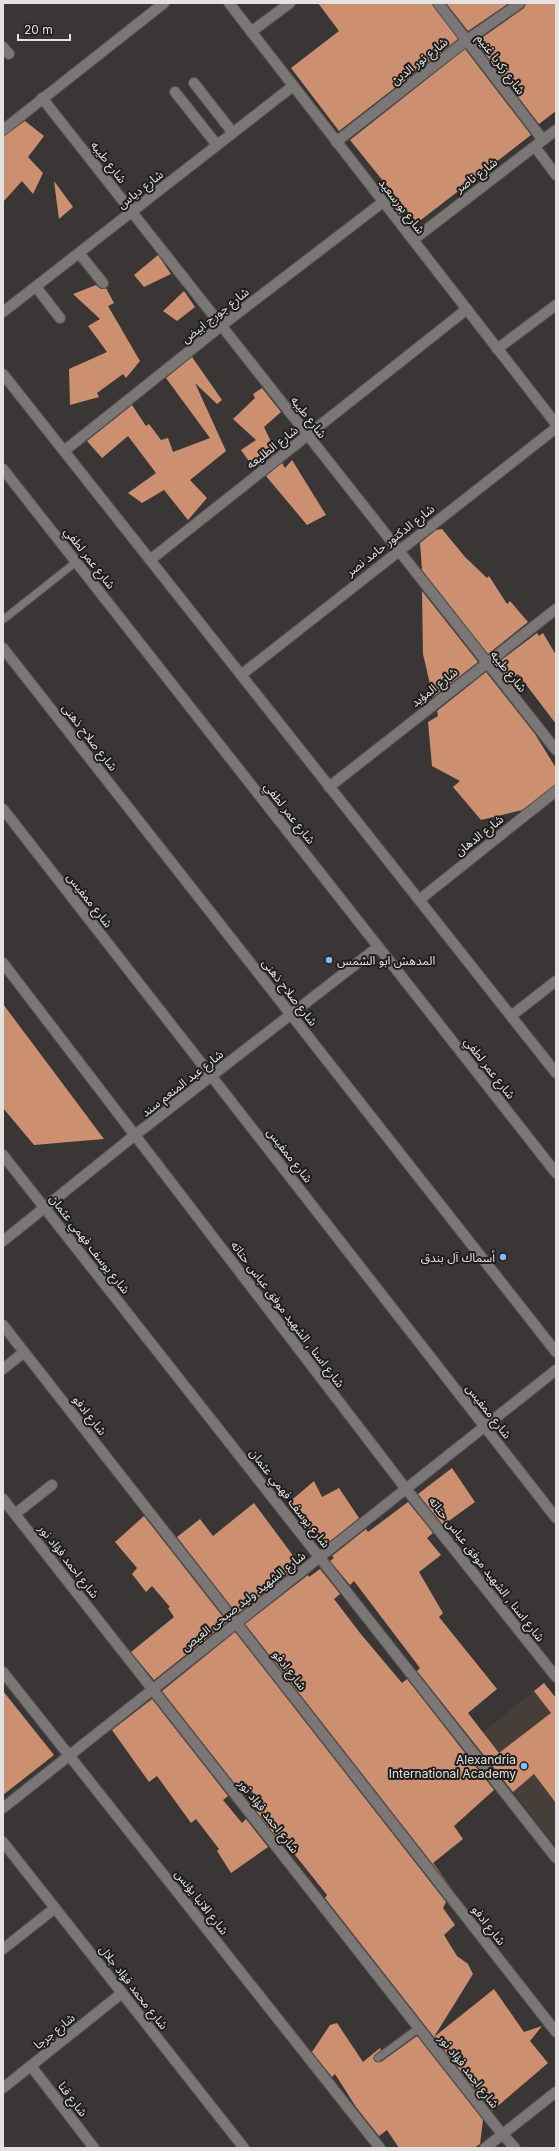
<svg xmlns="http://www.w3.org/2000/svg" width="559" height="2151" viewBox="0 0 559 2151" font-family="Inter,'Noto Sans Arabic',sans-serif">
<rect width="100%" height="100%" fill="#393635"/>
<path fill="#463e39" d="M544 1683 556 1698V1847L473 1740Z"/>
<g fill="#cc9071">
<path d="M318 3H432L458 39 339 131 291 68 339 31Z"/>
<path d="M446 3H509L468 31Z"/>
<path d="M526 3H556V111L539 124 476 42 524 8Z"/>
<path d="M465 49 531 135 417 223 350 140Z"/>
<path d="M25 121 44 136 28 157 43 173 33 194 22 181 3 202V136Z"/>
<path d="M54 181 73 207 59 219Z"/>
<path d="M158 255 171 274 144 287 134 275Z"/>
<path d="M96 285 101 289 106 288 114 303 108 306 140 361 126 378 123 374 97 393 99 397 70 405 69 369 107 352 88 326 100 319 73 294Z"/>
<path d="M184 291 195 307 177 321 163 311Z"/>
<path d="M192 357 222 400 217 404 195 383 226 451 190 480 207 498 188 520 164 490 142 503 128 493 156 473 128 436 102 458 87 441 132 405 146 426 149 424 161 440 168 438 173 452 210 438 166 378Z"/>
<path d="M262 388 281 412 264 427 276 452 258 466 256 464 253 467 241 450 256 440 233 419 255 398 253 394Z"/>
<path d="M292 460 326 515 307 525 266 476 282 463 285 468Z"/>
<path d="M442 529 465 557 487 578 489 576 507 604 510 601 528 622 488 654 422 570 420 543 436 530Z"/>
<path d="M422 591 478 662 433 697 423 654Z"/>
<path d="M537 633 539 636 543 633 556 655V724L518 674 509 680 496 664Z"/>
<path d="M486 672 535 734 556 768V785L522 810 481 820 453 787 460 781 432 766 428 722 438 716 437 711Z"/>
<path d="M3 1004 104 1139 34 1145 3 1108Z"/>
<path d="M452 1468 475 1502 443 1525 418 1494Z"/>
<path d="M314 1481 322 1497 339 1488 359 1518 324 1546 287 1504Z"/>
<path d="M408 1502 433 1533 427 1538 441 1555 419 1572 443 1613 439 1617 497 1689 468 1713 499 1753 551 1713 534 1691 544 1683 556 1698V1803L534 1774 513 1792 417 1671 420 1668 354 1581 350 1585 330 1561 334 1558 332 1556 366 1529 368 1532Z"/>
<path d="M254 1503 300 1565 237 1614 177 1537 200 1519 213 1536Z"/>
<path d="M144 1516 227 1622 154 1680 131 1652 174 1617 168 1608 170 1607 152 1586 146 1592 132 1574 137 1568 115 1542Z"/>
<path d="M320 1569 340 1594 334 1599 360 1633 402 1683 407 1679 494 1790 454 1826 463 1839 433 1863 453 1890 245 1624 308 1575 309 1577Z"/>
<path d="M235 1632 446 1902 443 1908 455 1925 444 1935 457 1956 468 1964 473 1974 434 2037 494 1989 524 2032 542 2026 530 2041 548 2063 492 2111 325 1898 327 1895 280 1836 278 1839 256 1811 262 1806 246 1783 239 1789 162 1691Z"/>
<path d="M3 1691 54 1755 3 1795Z"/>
<path d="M152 1699 228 1796 223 1800 242 1823 246 1819 268 1847 231 1873 217 1851 219 1849 196 1819 191 1823 157 1776 149 1782 112 1730Z"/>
<path d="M337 2023 363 2062 380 2048 381 2050 373 2058 376 2062H381L417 2036 483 2120 480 2144 474 2148H399L387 2130 379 2136 356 2107 335 2074 332 2077 312 2052 330 2025Z"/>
</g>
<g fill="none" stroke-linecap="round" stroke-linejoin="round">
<g stroke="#575554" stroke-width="9">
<g id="service">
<path d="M4 619 76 562"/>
<path d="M378 2058 419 2028"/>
</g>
</g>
<g stroke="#575554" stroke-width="12">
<g id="minor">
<path d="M438 3 543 140"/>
<path d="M251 32 290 3"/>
<path d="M3 47 9 54"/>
<path d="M194 83 233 133"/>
<path d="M175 92 217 145"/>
<path d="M42 98 556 750"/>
<path d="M3 130 164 3"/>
<path d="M336 142 467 40 520 3"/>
<path d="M535 147 556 175"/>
<path d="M413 240 556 130"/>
<path d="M79 253 103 283"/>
<path d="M36 287 60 318"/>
<path d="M3 312 293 86"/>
<path d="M497 349 556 305"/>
<path d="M64 451 221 326 383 202"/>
<path d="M150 560 467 309"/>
<path d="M3 648 556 1352"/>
<path d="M241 675 556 428"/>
<path d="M329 787 556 609"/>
<path d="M3 809 556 1518"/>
<path d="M419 900 556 791"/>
<path d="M3 963 406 1489 556 1677"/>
<path d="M511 1016 556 981"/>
<path d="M3 1155 556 1858"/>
<path d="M3 1325 556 2032"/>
<path d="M3 1369 24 1352"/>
<path d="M3 1499 502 2134 515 2148"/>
<path d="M15 1514 52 1485"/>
<path d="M3 1672 380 2148"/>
<path d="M3 1808 556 1370"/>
<path d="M3 1842 244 2148"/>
<path d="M3 1949 55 1908"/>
<path d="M31 2066 94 2148"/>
<path d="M3 2088 122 1993"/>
</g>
</g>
<g stroke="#575554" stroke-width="12">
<g id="tertiary">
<path d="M3 374 556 1073"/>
<path d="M3 469 556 1173"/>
<path d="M3 1241 135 1135 378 947"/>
<path d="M485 2148 556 2092"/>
</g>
</g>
<g stroke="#575554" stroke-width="12">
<path id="secondary" d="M229 3 556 424"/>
</g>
<use href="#service" stroke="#7a7776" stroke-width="7"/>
<use href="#minor" stroke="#7a7776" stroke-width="10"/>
<use href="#tertiary" stroke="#7a7776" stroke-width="10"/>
<use href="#secondary" stroke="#7a7776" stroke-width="10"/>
</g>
<g fill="#80bdfa" stroke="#1f1e1d" stroke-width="1.5">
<circle cx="329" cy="960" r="4"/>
<circle cx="503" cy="1257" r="4"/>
<circle cx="524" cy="1766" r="4"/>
</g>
<g text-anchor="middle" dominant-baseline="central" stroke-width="4" stroke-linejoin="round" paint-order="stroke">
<g font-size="12" fill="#e3e2e1" stroke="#1f1e1d">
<text transform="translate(419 61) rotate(-38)">شارع نور الدين</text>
<text transform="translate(501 64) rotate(53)">شارع زكريا غنيم</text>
<text transform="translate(109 162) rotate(52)">شارع طيبه</text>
<text transform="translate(476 175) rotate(-37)">شارع ناصر</text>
<text transform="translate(140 189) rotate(-38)">شارع دياس</text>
<text transform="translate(402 206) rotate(52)">شارع بورسعيد</text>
<text transform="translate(215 315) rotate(-38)">شارع جورج ابيض</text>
<text transform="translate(309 417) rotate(52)">شارع طيبه</text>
<text transform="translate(272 447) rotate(-38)">شارع الطليعه</text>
<text transform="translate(390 540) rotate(-38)">شارع الدكتور حامد نصر</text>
<text transform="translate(90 558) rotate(52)">شارع عمر لطفي</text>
<text transform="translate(509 671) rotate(51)">شارع طيبه</text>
<text transform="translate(434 687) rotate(-38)">شارع المؤيد</text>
<text transform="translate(90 737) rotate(52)">شارع صلاح ذهنى</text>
<text transform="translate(290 813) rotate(52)">شارع عمر لطفي</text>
<text transform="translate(479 835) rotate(-38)">شارع الدهان</text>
<text transform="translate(90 900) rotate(52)">شارع ممفيس</text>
<text transform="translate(290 992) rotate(52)">شارع صلاح ذهنى</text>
<text transform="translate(490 1068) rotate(52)">شارع عمر لطفي</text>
<text transform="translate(182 1083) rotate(-38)">شارع عبد المنعم سند</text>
<text transform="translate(290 1155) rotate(52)">شارع ممفيس</text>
<text transform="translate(90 1244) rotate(52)">شارع يوسف فهمي عثمان</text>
<text transform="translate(288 1314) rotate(53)">شارع اسنا , الشهيد موفق عباس حتاته</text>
<text transform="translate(489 1411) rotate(52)">شارع ممفيس</text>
<text transform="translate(90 1415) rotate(52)">شارع ادفو</text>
<text transform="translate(290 1498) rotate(52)">شارع يوسف فهمي عثمان</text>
<text transform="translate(69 1561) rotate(52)">شارع احمد فؤاد نور</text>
<text transform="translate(487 1569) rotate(52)">شارع اسنا , الشهيد موفق عباس حتاته</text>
<text transform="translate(243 1601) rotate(-38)">شارع الشهيد وليد صبحى العيص</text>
<text transform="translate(290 1670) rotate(52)">شارع ادفو</text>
<text transform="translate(269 1816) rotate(52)">شارع احمد فؤاد نور</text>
<text transform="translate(202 1902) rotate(52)">شارع الانبا يؤنس</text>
<text transform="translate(489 1925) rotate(52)">شارع ادفو</text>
<text transform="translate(134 1987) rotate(52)">شارع محمد فؤاد جلال</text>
<text transform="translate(54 2031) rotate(-39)">شارع جرجا</text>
<text transform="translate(469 2071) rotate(52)">شارع احمد فؤاد نور</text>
<text transform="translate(73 2099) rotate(53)">شارع قنا</text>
</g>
<g font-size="12" fill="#e3e2e1" stroke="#1f1e1d" text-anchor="end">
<text x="337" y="960" text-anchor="start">المدهش ابو الشمس</text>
<text x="495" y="1257">أسماك آل بندق</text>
<text x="516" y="1759">Alexandria<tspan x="516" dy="14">International Academy</tspan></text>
</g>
</g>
<rect width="559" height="2151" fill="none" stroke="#e3e2e1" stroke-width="8"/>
<path d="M18 34v6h52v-6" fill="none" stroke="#e3e2e1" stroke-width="2"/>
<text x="24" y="34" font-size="12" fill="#e3e2e1" stroke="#1f1e1d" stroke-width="3" paint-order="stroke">20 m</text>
</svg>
